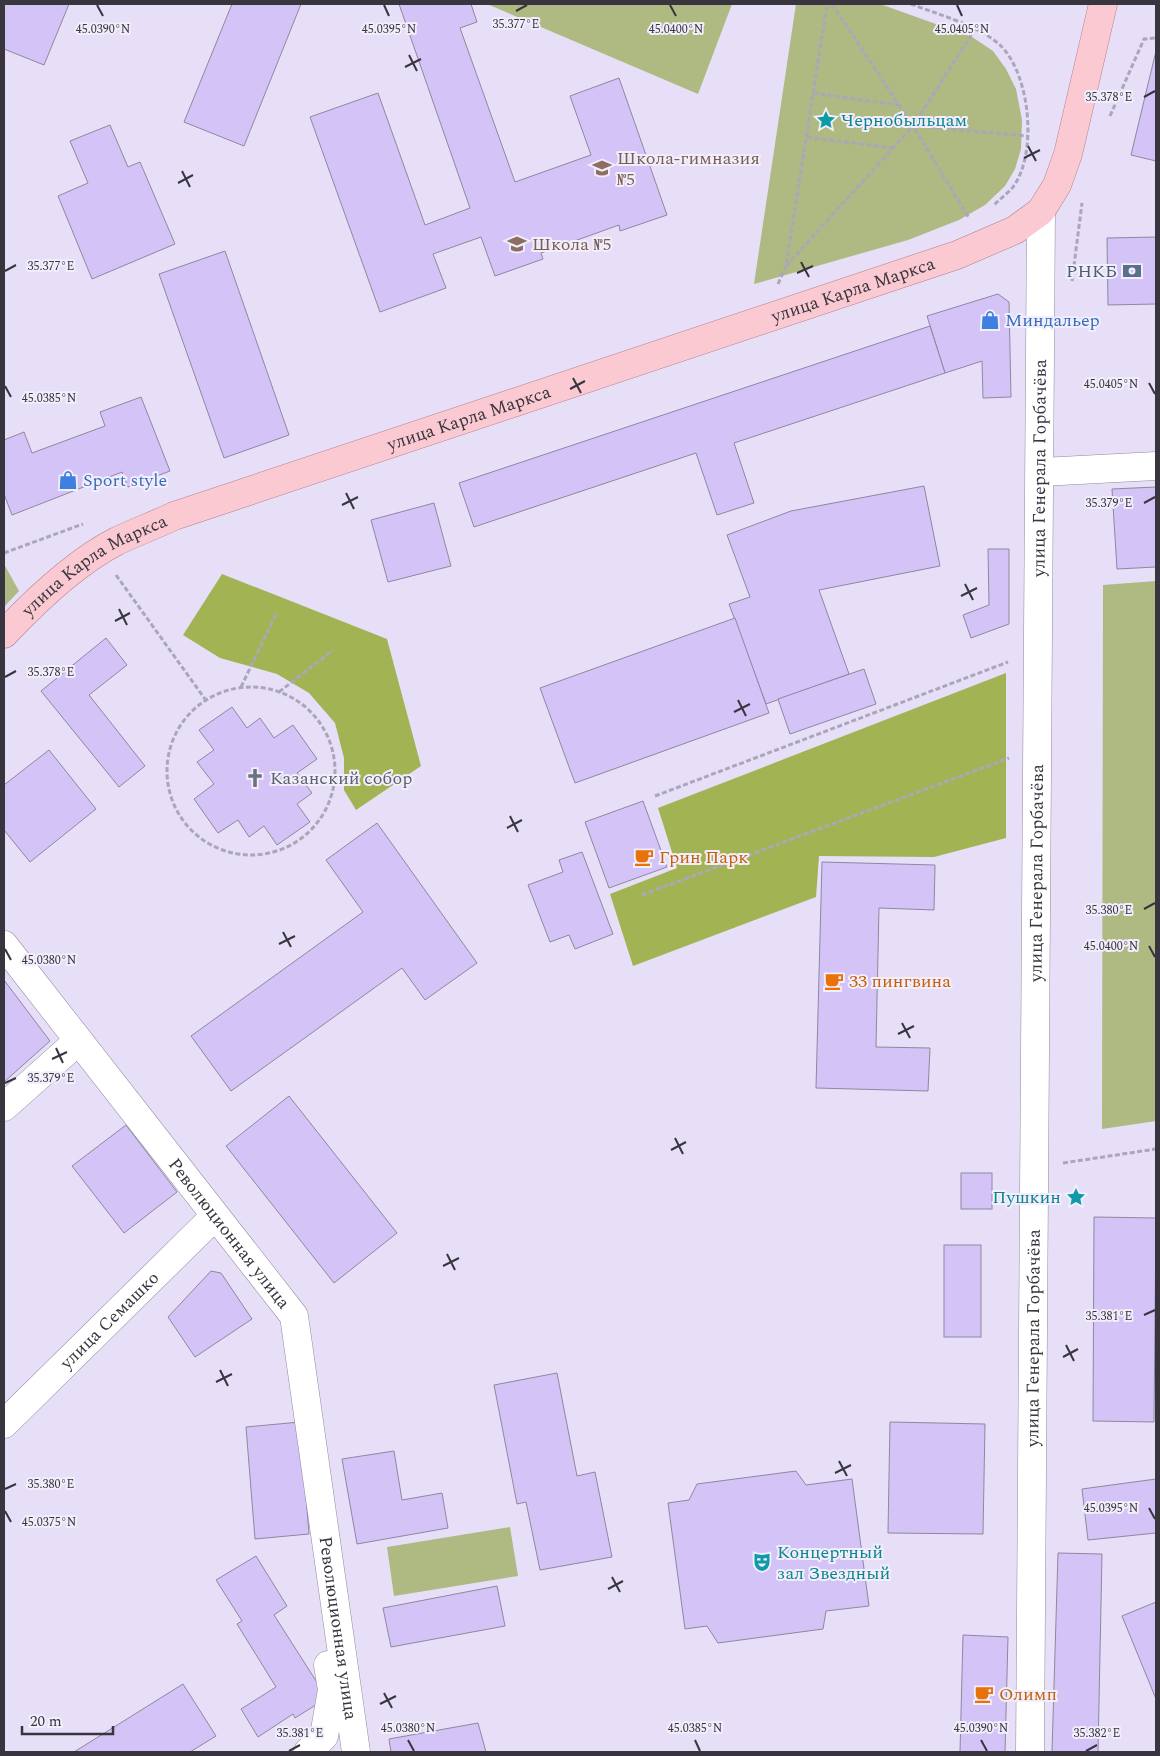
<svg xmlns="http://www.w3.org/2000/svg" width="1160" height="1756" viewBox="0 0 1160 1756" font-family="Spectral,serif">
<rect width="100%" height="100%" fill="#e6dff7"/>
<g fill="#aeba81">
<path d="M487 4H732L698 94Z"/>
<path d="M796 4H880L972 37 993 51 1006 69 1016 89 1022 120 1021 149 1015 169 1005 186 985 205 959 220 908 240 754 284Z"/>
<path d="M4 564 19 591 4 607Z"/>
<path d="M1156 581V1121L1102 1129 1103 585Z"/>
<path d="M510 1527 518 1576 394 1596 387 1547Z"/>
</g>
<g fill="#a2b354">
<path d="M222 574 387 639 421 766 356 810 344 790V758L335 723 309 693 277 674 220 658 183 635Z"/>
<path d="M1006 673V838L934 857 819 856 816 897 633 966 610 894 677 868 658 808Z"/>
</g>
<g fill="#d3c3f7" stroke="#8e889e">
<path d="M4 4H69L44 65 4 49Z"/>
<path d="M232 4H301L244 146 184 122Z"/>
<path d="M399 4H471L477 22 460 28 515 182 591 155 570 96 619 78 667 215 620 231 619 225 541 253 543 259 495 276 481 237 433 254 446 288 380 312 310 117 378 93 425 225 470 208Z"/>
<path d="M1156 51V161L1131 155Z"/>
<path d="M110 125 128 167 140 162 175 244 92 279 58 196 88 183 70 141Z"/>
<path d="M1156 237V304L1108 305 1107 238Z"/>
<path d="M225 251 289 435 224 458 159 274Z"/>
<path d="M998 294 1009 302 1011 397 983 398 982 361 945 373 927 316Z"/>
<path d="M930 326 945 373 734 443 754 503 717 515 696 453 474 527 459 483Z"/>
<path d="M141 397 170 471 128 487 122 472 12 515 4 494V440L24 432 32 453 105 426 100 412Z"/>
<path d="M924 486 940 566 819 590 849 674 766 704 729 604 750 597 727 535 791 511Z"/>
<path d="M1156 487V567L1117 569 1112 489Z"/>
<path d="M434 503 451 566 388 582 371 520Z"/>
<path d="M988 549H1009V624L971 638 963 615 989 605Z"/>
<path d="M735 618 769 713 575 783 540 688Z"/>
<path d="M106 638 127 665 89 695 145 766 119 787 41 691Z"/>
<path d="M864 669 876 704 790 734 778 699Z"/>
<path d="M232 707 247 728 260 718 274 738 293 725 317 759 297 773 312 793 297 804 310 822 277 845 264 826 249 837 238 820 218 833 194 799 214 784 197 762 214 750 199 730Z"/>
<path d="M49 750 96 809 30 862 4 830V785Z"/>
<path d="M643 801 667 867 609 888 585 822Z"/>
<path d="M377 823 477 963 425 1000 402 968 231 1091 191 1036 363 912 326 860Z"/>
<path d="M582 852 613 934 575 949 569 935 550 942 528 885 563 872 559 860Z"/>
<path d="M822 862 935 865 934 910 879 908 876 1047 930 1048 928 1091 816 1088Z"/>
<path d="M4 980 50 1041 4 1082Z"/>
<path d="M289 1096 397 1233 334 1283 226 1146Z"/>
<path d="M126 1125 177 1192 124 1233 72 1166Z"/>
<rect x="961" y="1173" width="31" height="36"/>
<path d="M1094 1217 1156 1218 1154 1422 1093 1421Z"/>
<rect x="944" y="1245" width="37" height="92"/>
<path d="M211 1271 221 1273 252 1319 195 1357 168 1317Z"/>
<path d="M557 1373 577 1476 595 1472 612 1557 540 1570 526 1502 517 1504 494 1385Z"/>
<path d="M300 1422 309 1534 255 1539 246 1427Z"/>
<path d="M890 1422 985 1424 983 1534 888 1533Z"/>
<path d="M394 1451 402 1500 442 1493 448 1528 357 1544 342 1459Z"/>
<path d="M796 1471 806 1485 852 1479 869 1606 826 1611 823 1629 718 1643 707 1626 685 1629 668 1503 689 1500 697 1484Z"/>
<path d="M1156 1479V1533L1088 1540 1082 1489Z"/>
<path d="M1058 1553 1102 1554 1098 1752H1052Z"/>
<path d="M256 1556 287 1606 274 1615 327 1698 295 1718 293 1714 258 1737 241 1709 276 1687 237 1624 242 1621 216 1580Z"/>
<path d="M497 1586 505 1626 391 1647 383 1608Z"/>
<path d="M1156 1602V1699L1122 1616Z"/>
<path d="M963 1635 1008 1637 1005 1752H960Z"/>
<path d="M183 1684 216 1736 190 1752H74Z"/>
<path d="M478 1723 486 1752H391L389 1739Z"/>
</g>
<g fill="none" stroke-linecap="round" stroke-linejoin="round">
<g stroke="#90899f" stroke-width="29">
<g id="minor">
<path d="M1041 472 1156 466"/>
<path id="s1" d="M4 945 294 1316 356 1752"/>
<path d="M4 1107 78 1041"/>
<path id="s2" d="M4 1424 215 1216"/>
<path d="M308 1752 324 1736 332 1690 328 1665"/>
<path id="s3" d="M1030 1752 1041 211"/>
</g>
</g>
<g stroke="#b47e8a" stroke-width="29">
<g id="major">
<path id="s4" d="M4 634C35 601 76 562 117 541 136 532 155 525 174 516L957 255 1015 230 1041 211 1057 185 1068 154 1103 4"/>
</g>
</g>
<g stroke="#aca6ba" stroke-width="3" stroke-dasharray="5 2.5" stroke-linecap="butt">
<path d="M832 4 913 126 969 218"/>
<path d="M911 4C937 14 980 26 1001 46 1030 75 1038 153 1013 187 1008 193 1000 199 994 205"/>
<path d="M813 93 898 105"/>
<path d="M1110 116 1144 39 1156 38"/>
<path d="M914 126 1027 136"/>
<path d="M807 137 893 148"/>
<path d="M786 266 913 126 975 29"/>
<path d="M1072 281 1082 203"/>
<path d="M778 284 786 266 827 4"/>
<path d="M4 553 83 524"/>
<path d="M116 575 205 699"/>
<circle cx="251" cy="771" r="84"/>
<path d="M241 687 277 612"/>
<path d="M279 692 333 650"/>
<path d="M655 796 1008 662"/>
<path d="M642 895 1009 758"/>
<path d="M1063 1163 1156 1149"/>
</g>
<use href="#minor" stroke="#fff" stroke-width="28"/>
<use href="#major" stroke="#fac9d1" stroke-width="28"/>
</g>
<path fill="none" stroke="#38353f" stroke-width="2" d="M97 5 103 16M384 5 389 16M670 5 676 16M957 5 962 16M516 11 527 5M409 55 417 71M405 67 421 59M1144 97 1155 91M1028 146 1036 161M1024 158 1040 150M182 171 190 187M178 183 193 175M801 262 809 277M5 271 16 265M797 273 813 266M573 378 581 393M1149 383 1155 394M5 386 11 397M570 389 585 381M346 493 354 509M1144 503 1155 497M342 505 358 497M965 584 973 600M961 596 977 588M119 609 127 625M115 621 130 613M5 677 16 671M738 700 746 716M734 712 750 704M510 816 518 832M507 828 522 820M1144 909 1155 903M283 932 291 947M279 944 295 936M1149 946 1155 957M5 949 11 960M902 1023 910 1038M898 1034 914 1026M56 1048 63 1063M52 1059 67 1052M5 1083 16 1078M675 1138 683 1154M671 1150 686 1142M447 1254 455 1270M443 1266 459 1258M1144 1315 1155 1310M1066 1345 1074 1361M1063 1357 1078 1349M220 1370 228 1386M216 1382 232 1374M839 1461 847 1476M835 1473 851 1465M5 1489 16 1484M1149 1508 1155 1519M5 1511 11 1522M612 1577 620 1592M608 1589 623 1581M384 1693 392 1708M380 1704 396 1696M408 1740 414 1751M695 1740 700 1751M981 1740 987 1751M289 1751 300 1745M1086 1751 1097 1745"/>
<defs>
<g id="sight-bare" transform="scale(1.5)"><path d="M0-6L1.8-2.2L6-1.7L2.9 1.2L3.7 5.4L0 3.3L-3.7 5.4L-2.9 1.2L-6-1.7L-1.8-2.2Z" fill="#0f9aa8" stroke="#f2eefc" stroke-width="2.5" paint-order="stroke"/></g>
<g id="school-bare" transform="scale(1.5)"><path d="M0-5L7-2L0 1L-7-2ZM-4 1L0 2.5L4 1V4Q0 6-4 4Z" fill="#8d6e63" stroke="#f2eefc" stroke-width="2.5" paint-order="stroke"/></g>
<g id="bank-bare" transform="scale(1.5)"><path d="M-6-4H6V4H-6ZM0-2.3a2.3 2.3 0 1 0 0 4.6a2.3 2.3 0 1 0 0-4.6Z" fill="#5c6f8a" stroke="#f2eefc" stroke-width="2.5" paint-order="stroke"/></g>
<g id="shop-bare" transform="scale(1.5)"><path d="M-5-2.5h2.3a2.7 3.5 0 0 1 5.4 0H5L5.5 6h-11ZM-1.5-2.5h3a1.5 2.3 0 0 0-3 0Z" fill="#3f7fe0" stroke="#f2eefc" stroke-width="2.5" paint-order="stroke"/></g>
<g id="church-bare" transform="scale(1.5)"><path d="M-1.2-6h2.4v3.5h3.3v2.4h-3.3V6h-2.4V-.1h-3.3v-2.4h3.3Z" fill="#6b7280" stroke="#f2eefc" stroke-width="2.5" paint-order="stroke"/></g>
<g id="cafe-bare" transform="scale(1.5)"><path d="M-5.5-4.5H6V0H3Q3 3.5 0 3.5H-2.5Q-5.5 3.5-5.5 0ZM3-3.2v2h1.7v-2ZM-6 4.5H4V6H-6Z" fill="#e8710a" stroke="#f2eefc" stroke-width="2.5" paint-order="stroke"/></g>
<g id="theatre-bare" transform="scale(1.5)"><path d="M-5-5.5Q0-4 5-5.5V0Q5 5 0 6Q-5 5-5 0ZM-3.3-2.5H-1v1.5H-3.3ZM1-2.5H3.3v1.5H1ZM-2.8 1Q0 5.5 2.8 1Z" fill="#0f9aa8" stroke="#f2eefc" stroke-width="2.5" paint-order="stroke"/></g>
</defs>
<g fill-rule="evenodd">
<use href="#sight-bare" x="826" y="120"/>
<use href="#school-bare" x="602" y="168"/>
<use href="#school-bare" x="517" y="244"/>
<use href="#bank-bare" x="1132" y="271"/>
<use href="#shop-bare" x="990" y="320"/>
<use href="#shop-bare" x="68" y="480"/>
<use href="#church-bare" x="255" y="778"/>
<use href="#cafe-bare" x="644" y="857"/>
<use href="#cafe-bare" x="834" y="981"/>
<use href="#sight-bare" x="1076" y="1197"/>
<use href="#theatre-bare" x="762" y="1562"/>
<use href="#cafe-bare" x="984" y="1694"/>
</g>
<g text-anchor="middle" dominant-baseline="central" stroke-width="4" stroke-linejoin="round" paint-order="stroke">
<g font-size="18" fill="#0d838f" stroke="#f2eefc" text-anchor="start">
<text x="841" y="120">Чернобыльцам</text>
<text x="1061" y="1197" text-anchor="end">Пушкин</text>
<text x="777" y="1552">Концертный<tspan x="777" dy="21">зал Звездный</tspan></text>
</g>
<g font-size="18" fill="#785e54" stroke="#f2eefc" text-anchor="start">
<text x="617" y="158">Школа-гимназия<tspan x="617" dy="21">№5</tspan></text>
<text x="532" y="244">Школа №5</text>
</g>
<g font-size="18" fill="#4e5e75" stroke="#f2eefc" text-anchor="end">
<text x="1117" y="271">РНКБ</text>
</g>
<g font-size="18" fill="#38353f" stroke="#f2eefc">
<text stroke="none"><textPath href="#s4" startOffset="925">улица Карла Маркса</textPath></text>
<text stroke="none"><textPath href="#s4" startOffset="520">улица Карла Маркса</textPath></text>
<text stroke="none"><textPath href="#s3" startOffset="1284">улица Генерала Горбачёва</textPath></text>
<text stroke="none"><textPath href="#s4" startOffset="115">улица Карла Маркса</textPath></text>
<text stroke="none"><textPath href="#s3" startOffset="879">улица Генерала Горбачёва</textPath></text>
<text stroke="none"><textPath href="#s1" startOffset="366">Революционная улица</textPath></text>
<text stroke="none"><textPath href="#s2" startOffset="148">улица Семашко</textPath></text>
<text stroke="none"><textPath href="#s3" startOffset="414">улица Генерала Горбачёва</textPath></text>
<text stroke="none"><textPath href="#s1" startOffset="786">Революционная улица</textPath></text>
</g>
<g font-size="18" fill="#366cbe" stroke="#f2eefc" text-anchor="start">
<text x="1005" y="320">Миндальер</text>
<text x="83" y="480">Sport style</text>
</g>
<g font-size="18" fill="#5b616d" stroke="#f2eefc" text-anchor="start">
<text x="270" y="778">Казанский собор</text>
</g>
<g font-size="18" fill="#c56008" stroke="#f2eefc" text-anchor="start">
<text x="659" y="857">Грин Парк</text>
<text x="849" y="981">33 пингвина</text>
<text x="999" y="1694">Олимп</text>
</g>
</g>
<g font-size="12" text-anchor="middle" fill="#38353f" stroke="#f2eefc" stroke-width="4" stroke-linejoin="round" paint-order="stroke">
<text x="516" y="28">35.377°E</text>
<text x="103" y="33">45.0390°N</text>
<text x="389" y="33">45.0395°N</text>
<text x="676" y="33">45.0400°N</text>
<text x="962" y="33">45.0405°N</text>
<text x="1109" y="101">35.378°E</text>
<text x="51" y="270">35.377°E</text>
<text x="1111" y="388">45.0405°N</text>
<text x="49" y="402">45.0385°N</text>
<text x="1109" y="507">35.379°E</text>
<text x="51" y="676">35.378°E</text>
<text x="1109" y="914">35.380°E</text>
<text x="1111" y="950">45.0400°N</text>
<text x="49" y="964">45.0380°N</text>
<text x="51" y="1082">35.379°E</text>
<text x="1109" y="1320">35.381°E</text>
<text x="51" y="1488">35.380°E</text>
<text x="1111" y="1512">45.0395°N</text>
<text x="49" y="1526">45.0375°N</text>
<text x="408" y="1732">45.0380°N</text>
<text x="695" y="1732">45.0385°N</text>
<text x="981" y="1732">45.0390°N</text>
<text x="300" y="1737">35.381°E</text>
<text x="1097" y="1737">35.382°E</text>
</g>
<rect width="1160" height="1756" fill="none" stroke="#38353f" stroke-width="10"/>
<path d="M22 1726v8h91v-8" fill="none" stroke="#38353f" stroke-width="2.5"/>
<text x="30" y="1726" font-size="15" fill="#38353f" stroke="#f2eefc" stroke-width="4" paint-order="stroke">20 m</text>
</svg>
